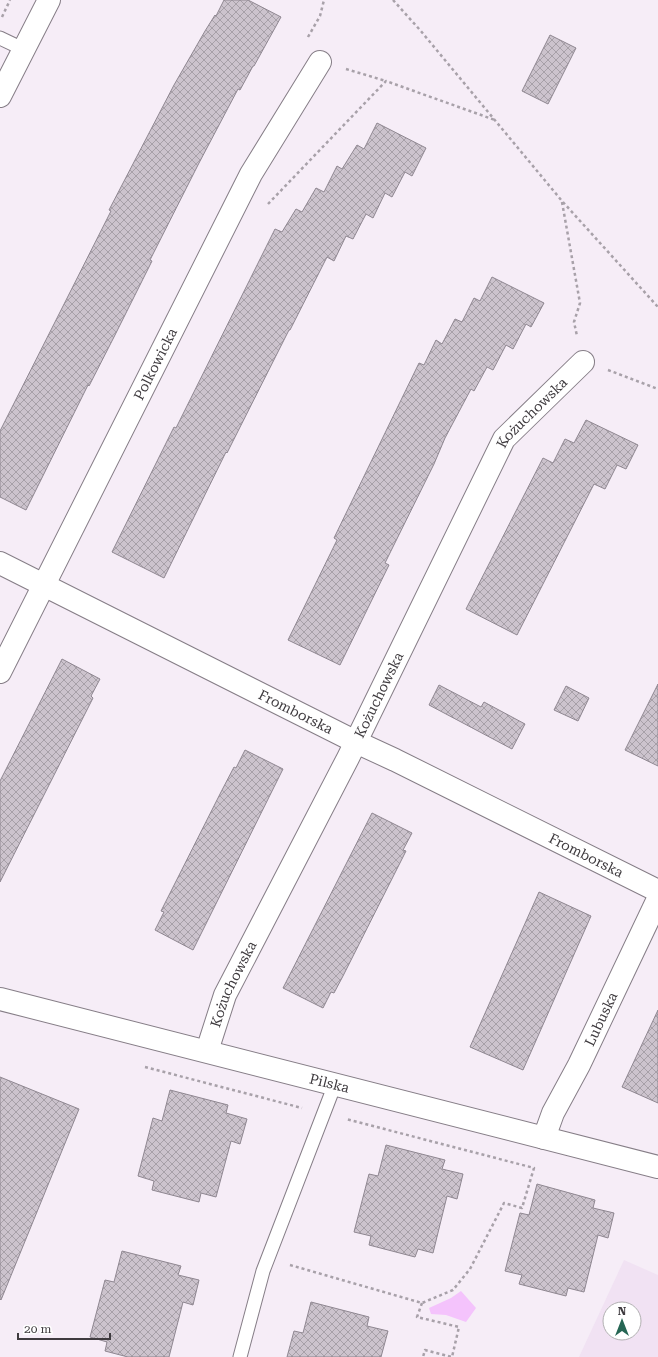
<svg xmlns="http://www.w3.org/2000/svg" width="658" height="1357" viewBox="0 0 658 1357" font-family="'Roboto Serif',serif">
<defs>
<pattern id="building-cross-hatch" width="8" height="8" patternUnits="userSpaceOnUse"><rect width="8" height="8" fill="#ccc3cd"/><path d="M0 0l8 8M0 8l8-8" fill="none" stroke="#a7a0a8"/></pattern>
</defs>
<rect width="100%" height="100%" fill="#f6edf7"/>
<path fill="#f1e2f3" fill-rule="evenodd" d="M624 1260 658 1275V1357H579ZM610 1309H634V1333H610Z"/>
<path fill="#f4c3fc" d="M461 1291 476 1308 466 1322 446 1315 431 1314 429 1308 451 1298Z"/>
<g fill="url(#building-cross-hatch)" stroke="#8f8791">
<path d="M224 0H248L281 17 254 66H253L240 90 238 89 199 163 150 260 152 261 114 337 89 386 88 385 26 510 0 497V431L111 211 109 210 174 85 205 31 215 15 216 16Z"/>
<path d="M550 35 576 48 548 104 522 91Z"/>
<path d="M377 123 426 148 412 176 405 172 392 197 385 193 373 218 366 214 353 239 346 236 334 261 327 257 290 330H289L227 453 226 452 164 578 112 552 174 427 176 428 275 229 282 232 296 209 302 212 316 188 324 192 337 166 342 169 357 145 364 149Z"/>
<path d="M492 277 544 303 531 327 526 324 513 349 506 345 493 370 487 367 474 391 471 389 445 438 434 464 385 563 389 565 340 665 288 640 337 540 334 538 419 363 424 365 436 340 442 344 455 319 462 322 474 298 480 301Z"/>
<path d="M586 420 638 445 626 469 617 465 605 489 594 484 517 635 466 609 543 458 553 463 565 439 574 443Z"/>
<path d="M62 659 100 679 91 696 93 698 0 882V781Z"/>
<path d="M658 684V766L625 750Z"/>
<path d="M439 685 481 707 484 702 525 724 512 749 429 705Z"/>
<path d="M566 686 589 698 578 721 554 710Z"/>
<path d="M245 750 283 769 193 950 155 930 164 912 161 911 221 792 234 767 236 768Z"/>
<path d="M372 813 412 833 403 850 406 851 343 976 334 993 331 992 323 1008 283 988Z"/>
<path d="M539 892 591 916 523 1070 470 1047Z"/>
<path d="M658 1010V1103L622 1087Z"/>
<path d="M0 1077 79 1109 1 1300 0 1299Z"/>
<path d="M170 1090 228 1105 226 1113 247 1119 240 1144 231 1141 216 1197 201 1193 199 1202 152 1190 154 1181 138 1176 153 1118 162 1121Z"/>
<path d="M386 1145 445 1160 442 1169 463 1174 457 1199 447 1196 433 1253 418 1249 415 1257 369 1245 371 1236 354 1232 369 1174 378 1176Z"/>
<path d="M537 1184 595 1200 593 1208 614 1213 608 1238 598 1235 584 1292 568 1288 566 1296 519 1284 522 1275 505 1271 520 1213 529 1215Z"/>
<path d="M122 1251 181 1266 178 1275 199 1280 193 1305 183 1302 169 1357H128L105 1351 107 1342 90 1337 105 1280 114 1282Z"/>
<path d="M311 1302 369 1317 367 1326 388 1331 381 1357H287L294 1331 303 1333Z"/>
</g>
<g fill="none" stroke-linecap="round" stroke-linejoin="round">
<g stroke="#867e87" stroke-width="15">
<g id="service">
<path d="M0 38 23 49"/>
<path d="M240 1357 263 1271 335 1084"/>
</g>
</g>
<g stroke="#867e87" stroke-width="24">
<g id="minor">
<path id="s1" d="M0 563 356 742 395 760 658 891"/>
<path id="s2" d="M0 672 251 174 320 62"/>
<path id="s3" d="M0 999 658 1167"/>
<path id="s4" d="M207 1051 225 995 348 758 504 439 583 362"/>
<path id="s5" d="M544 1138 553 1113 579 1065 658 899"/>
</g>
</g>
<g stroke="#867e87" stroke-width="24">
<path id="tertiary" d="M0 96 49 0"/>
</g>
<g stroke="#a8a1a9" stroke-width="2.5" stroke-dasharray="3 3" stroke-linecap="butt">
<path d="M393 0 420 30 562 201 658 307"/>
<path d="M2 17 10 0"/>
<path d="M308 37 320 16 324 0"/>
<path d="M346 69 386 81"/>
<path d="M562 202 580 303 574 322 577 336"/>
<path d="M268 204 386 81 495 120"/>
<path d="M608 370 658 389"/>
<path d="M145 1067 302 1108"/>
<path d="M290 1265 422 1303 453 1290 470 1269 504 1203 522 1208 534 1168 346 1119"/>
<path d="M422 1303 417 1317 459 1327 452 1357 425 1350 423 1357"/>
</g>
<use href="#service" stroke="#fff" stroke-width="13"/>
<use href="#minor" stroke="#fff" stroke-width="22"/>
<use href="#tertiary" stroke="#fff" stroke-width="22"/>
</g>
<g text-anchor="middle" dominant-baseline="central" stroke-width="3" stroke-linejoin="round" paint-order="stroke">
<g font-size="14" fill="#3f3b3f" stroke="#fff">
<text stroke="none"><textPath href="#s2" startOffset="345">Polkowicka</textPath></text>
<text stroke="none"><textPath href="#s4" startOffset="719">Kożuchowska</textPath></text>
<text stroke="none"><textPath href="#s4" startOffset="396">Kożuchowska</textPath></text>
<text stroke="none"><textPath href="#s1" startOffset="331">Fromborska</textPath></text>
<text stroke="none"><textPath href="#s1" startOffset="655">Fromborska</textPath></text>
<text stroke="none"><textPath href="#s4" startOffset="72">Kożuchowska</textPath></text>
<text stroke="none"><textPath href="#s5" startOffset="132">Lubuska</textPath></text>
<text stroke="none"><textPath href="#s3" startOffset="340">Pilska</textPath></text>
</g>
</g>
<g transform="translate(622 1321)"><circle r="19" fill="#ffffff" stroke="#b2b1b2"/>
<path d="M0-3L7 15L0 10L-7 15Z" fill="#266654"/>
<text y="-6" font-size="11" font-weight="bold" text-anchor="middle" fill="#3f3b3f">N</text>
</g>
<path d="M18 1333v6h92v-6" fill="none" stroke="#3f3b3f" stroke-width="2"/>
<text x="24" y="1333" font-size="12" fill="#3f3b3f" stroke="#ffffff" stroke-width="3" paint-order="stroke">20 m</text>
</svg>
